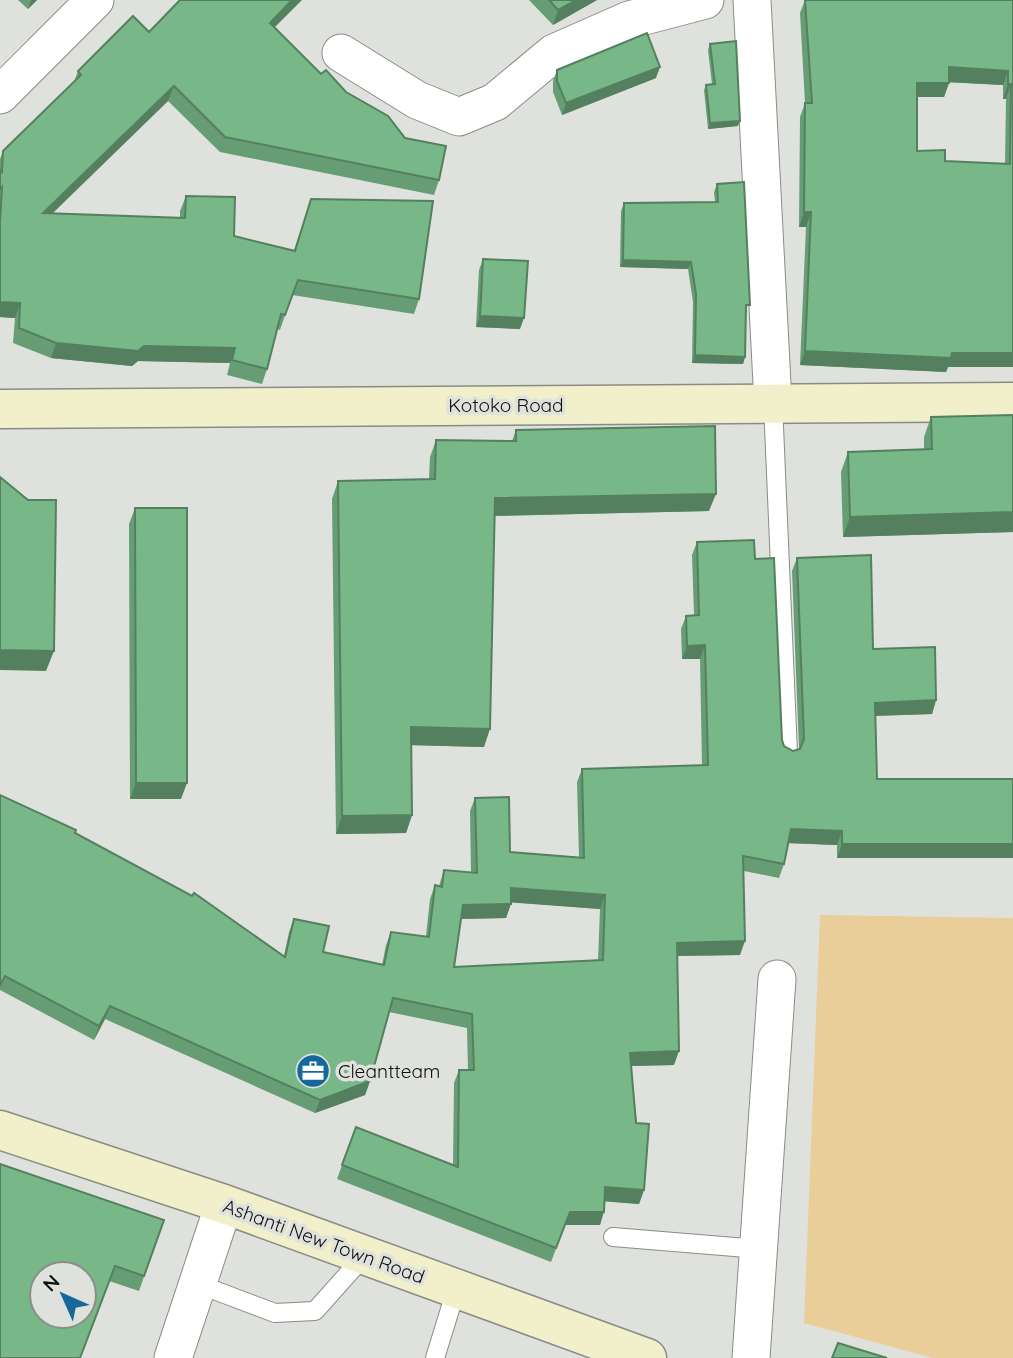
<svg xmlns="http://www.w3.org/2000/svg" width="1013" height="1358" viewBox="0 0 1013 1358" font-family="Quicksand,sans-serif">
<rect width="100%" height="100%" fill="#dfe2dc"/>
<path fill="#e9ce99" d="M820 915 1013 918V1358H933L804 1323Z"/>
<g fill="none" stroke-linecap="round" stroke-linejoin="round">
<g stroke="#898c86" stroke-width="20">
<g id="lane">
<path d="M773 403 788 753"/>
<path d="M613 1237 759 1249"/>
<path d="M198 1284 275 1313 315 1311 364 1256"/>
<path d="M435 1358 456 1290"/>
</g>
</g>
<g stroke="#898c86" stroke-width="39">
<g id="street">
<path d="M752 0 773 403"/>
<path d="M341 53 417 100 459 117 495 102 554 53 629 20 705 0"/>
<path d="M0 95 95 0"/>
<path d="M173 1358 224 1204"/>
<path d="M751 1358 777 979"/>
</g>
</g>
<g stroke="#898c86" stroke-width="41">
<g id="secondary">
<path d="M0 409 1013 402"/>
<path d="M0 1130 224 1204 647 1358"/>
</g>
</g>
<use href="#lane" stroke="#fff" stroke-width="18"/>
<use href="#street" stroke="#fff" stroke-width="37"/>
<use href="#secondary" stroke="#f2f0ca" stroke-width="38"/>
</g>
<g fill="#679d75" fill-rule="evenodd">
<path d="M18 0H37L28 9Z"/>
<path d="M529 0H597L553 25Z"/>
<path d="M805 0H1013V367H948L946 372 800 365 806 227H799L800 117 805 103 800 13ZM949 82 1003 85V99H1006L1005 164 945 161 917 151V97H944Z"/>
<path d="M274 28 321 74 346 92 439 180 434 195 220 152 168 101 52 214 180 218V211L186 196 234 236 294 250 311 199 419 299 414 314 292 295 280 330 277 329 267 369 262 384 227 375 230 363 138 361 132 366 51 358 13 343 15 318 0 317V159L3 151 74 82 78 71 149 32Z"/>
<path d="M710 44 738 126 708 129 704 90 706 85 712 84 708 50Z"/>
<path d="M557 70 656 78 562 115 553 92V81Z"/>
<path d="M717 184 747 312H746L745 357 743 364 692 363 693 302 688 269 620 267 621 211 624 203 715 202 714 192Z"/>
<path d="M483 259 520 329 476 327 479 270Z"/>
<path d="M1013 415V532L843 537 841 472 848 452 924 449V437L931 417Z"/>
<path d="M516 430 709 511 495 516 484 747 411 745 412 815 406 833 336 834 332 499 338 481 429 479 430 457 436 440 512 441Z"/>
<path d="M135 508 181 799H130L129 524Z"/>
<path d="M697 542 755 559 782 740 784 746 793 751 799 749 792 571 797 558 873 649 936 700 932 714 875 716 877 779 837 858V845L788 843 784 864 779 878 744 871 740 955 677 956 674 1065 631 1066 644 1190 639 1204 605 1201 600 1225H565L551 1262 337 1179 356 1127 453 1165 454 1083 459 1070H468L467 1028 389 1012 370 1081 365 1095 315 1113 105 1019 94 1040 0 990V795L75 833 284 956 289 932 294 919 323 952 382 965 386 945 391 932 426 936 430 899 435 885 439 886 444 870 471 873 470 811 475 798 510 852 579 857 577 782 582 769 702 765 700 659H682L681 629 686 616 694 615 692 555ZM511 902 600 909 598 961 454 967 461 919 506 918Z"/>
<path d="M164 1220 139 1291 109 1281 0 1358Z"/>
</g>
<g fill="#54805f">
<path d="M31 0H37L28 9Z"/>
<path d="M292 0H302L264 38 270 23Z"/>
<path d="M576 0H597L553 25 558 10Z"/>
<path d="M660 67 656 78 562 115 566 103Z"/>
<path d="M949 67 1008 71 1003 85 944 82Z"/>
<path d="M917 83H949L944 97H912Z"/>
<path d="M1008 84H1011L1006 99H1003Z"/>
<path d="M174 86 168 101 37 228 43 213Z"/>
<path d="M740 121 738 126 708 129 710 123Z"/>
<path d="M804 212H811L806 227H799Z"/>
<path d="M623 260 691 262 688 269 620 267Z"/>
<path d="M0 302 20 303 15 318 0 317Z"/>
<path d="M480 316 524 318 520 329 476 327Z"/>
<path d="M56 343 144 346 235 348 230 363 138 361 132 366 51 358Z"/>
<path d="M805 351 1013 353V367H948L946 372 800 365Z"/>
<path d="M695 355 745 357 743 364 692 363Z"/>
<path d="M716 494 709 511 489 516 495 498Z"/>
<path d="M1013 512V532L843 537 850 517Z"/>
<path d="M705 645 700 659H682L687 646Z"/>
<path d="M0 650 54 651 46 671 0 670Z"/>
<path d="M936 700 932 714 870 716 875 703Z"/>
<path d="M411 727 490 729 484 747 405 745Z"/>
<path d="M136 783H187L181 799H130Z"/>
<path d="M412 815 406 833 336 834 342 816Z"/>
<path d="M791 829 842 831 837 845 786 843Z"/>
<path d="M842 844H1013V858H837Z"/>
<path d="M511 888 605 895 600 909 506 902Z"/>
<path d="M511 904 506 918 458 919 463 905Z"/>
<path d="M745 941 740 955 672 956 677 943Z"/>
<path d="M110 1006 105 1019 94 1040 99 1026Z"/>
<path d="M679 1051 674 1065 625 1066 630 1053Z"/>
<path d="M370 1081 365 1095 315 1113 320 1100Z"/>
<path d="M605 1187 644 1190 639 1204 600 1201Z"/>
<path d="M570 1212H604L600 1225H565L551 1262Z"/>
</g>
<g fill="#78b788" stroke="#54805f" stroke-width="2" fill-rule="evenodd">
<path d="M180 0H292L270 23 321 74 326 70 346 92 388 116 405 138 446 146 439 180 225 137 174 86 43 213 185 218 186 196 235 197 234 236 295 251 311 199 433 201 419 299 298 280 285 315 281 314 267 369 232 360 235 348 144 346 138 351 56 343 19 328 20 303 0 302V223L2 187 0 189V170L2 172 3 151 81 75 78 71 133 16 149 32Z"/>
<path d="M549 0H576L558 10Z"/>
<path d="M805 0H1013V353H952L951 358 805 351 811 212H804L805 103H812ZM949 67 1008 71V84H1011L1010 164 945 161V150L917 151V83H949Z"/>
<path d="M647 33 660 67 566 103 557 81V70Z"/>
<path d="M736 41 740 121 710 123 706 85 715 84 710 44Z"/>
<path d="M744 182 750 305H746L745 357 695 355 696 294 691 262 623 260 624 203 718 202 717 184Z"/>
<path d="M483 259 528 261 524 318 480 316Z"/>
<path d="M1013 415V512L850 517 848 452 932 449 931 417Z"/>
<path d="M715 426 716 494 495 498 490 729 411 727 412 815 342 816 338 481 435 479 436 440 516 441V430Z"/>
<path d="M0 477 28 500H56L54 651 0 650Z"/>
<path d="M135 508H187V783H136Z"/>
<path d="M754 540 755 559 774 558 782 740 784 746 793 751 800 749 804 739 797 558 871 555 873 649 935 647 936 700 875 703 877 779H1013V844H842V831L791 829 784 864 743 856 745 941 677 943 679 1051 630 1053 636 1123 649 1124 644 1190 605 1187 604 1212H570L556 1248 342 1165 356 1127 458 1167 459 1070H474L472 1014 393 998 370 1081 320 1100 110 1006 99 1026 5 976 0 985V795L76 830 75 833 192 896 194 893 285 957 294 919 329 926 323 952 384 965 391 932 429 937 435 885 442 887 444 870 477 873 475 798 509 797 510 852 584 858 582 769 708 765 705 645 687 646 686 616 699 615 697 542ZM511 888 605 895 603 960 454 967 463 905 511 904Z"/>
<path d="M0 1164 164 1220 144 1276 115 1266 80 1358H0ZM42 1274H84V1316H42Z"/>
<path d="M838 1343 887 1358H832Z"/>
</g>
<defs>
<g id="office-disc" transform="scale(1.75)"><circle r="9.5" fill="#16689a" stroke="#dfe2dc"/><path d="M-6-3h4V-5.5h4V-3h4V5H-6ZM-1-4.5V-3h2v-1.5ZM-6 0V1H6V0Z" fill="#fff"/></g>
</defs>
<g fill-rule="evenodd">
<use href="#office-disc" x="313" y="1071"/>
</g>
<g text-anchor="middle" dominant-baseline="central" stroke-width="7" stroke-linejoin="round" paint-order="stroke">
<g font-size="19" fill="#0e0e0d" stroke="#dfe2dc">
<text x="506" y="405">Kotoko Road</text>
<text transform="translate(324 1241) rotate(20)">Ashanti New Town Road</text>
</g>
<g font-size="19" fill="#0e0e0d" stroke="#dfe2dc" text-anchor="start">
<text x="338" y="1071">Cleantteam</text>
</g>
</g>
<g transform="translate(63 1295) rotate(315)"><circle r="33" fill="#dfe2dc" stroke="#8b8d89" stroke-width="2"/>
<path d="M0-5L12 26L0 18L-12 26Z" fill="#16689a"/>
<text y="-10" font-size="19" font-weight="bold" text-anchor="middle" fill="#0e0e0d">N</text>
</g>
</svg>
